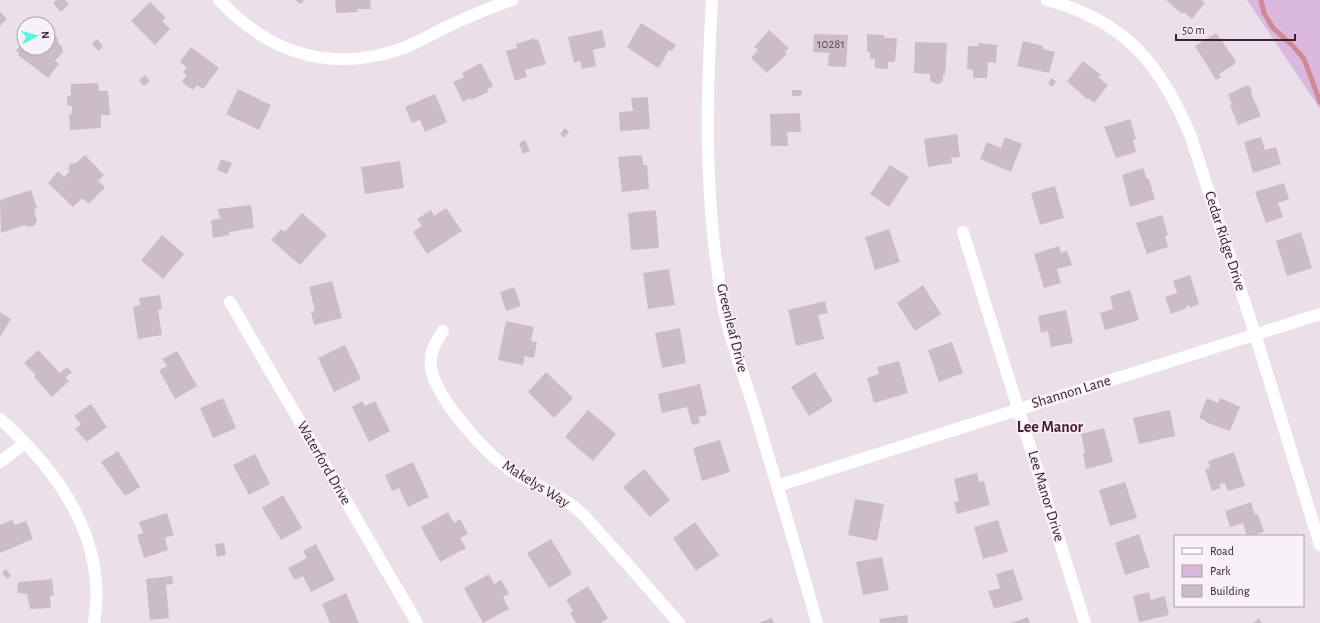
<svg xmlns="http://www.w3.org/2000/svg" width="1320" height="623" viewBox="0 0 1320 623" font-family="'Alegreya Sans',sans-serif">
<rect width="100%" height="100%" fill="#ebe0e9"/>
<path fill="#dbb8dd" d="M1247 0H1320V109Z"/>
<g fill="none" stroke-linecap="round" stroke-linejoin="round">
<path stroke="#d28794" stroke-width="5" d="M1261 0 1264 13 1273 28 1293 46 1304 59 1320 102"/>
</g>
<g fill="#ccbcc8">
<path d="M56 0H65L69 4 61 12 53 3Z"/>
<path d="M295 0H304L301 4Z"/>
<path d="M335 0H370L371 9H357L358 12 336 13Z"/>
<path d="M1166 0H1202L1205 3 1192 19 1184 12 1182 14Z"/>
<path d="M150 2 166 18 162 21 170 29 155 45 131 21Z"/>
<path d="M0 11 7 19 0 26Z"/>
<path d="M641 23 676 45 672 51 669 50 659 67H656L627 47Z"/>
<path d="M602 30 606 47 593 50 596 66 582 69 580 61 574 63 568 37Z"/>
<path d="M769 30 789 48 785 52 787 54 767 73 751 58 758 50 754 47Z"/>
<path d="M49 31 57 37 58 43 62 47 63 52 55 61 59 64 48 78 18 55 19 53 16 51 24 40V48H48Z"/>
<path d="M1216 33 1236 61 1235 64 1219 74 1221 77 1216 80 1195 46Z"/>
<path d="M814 34 848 35 846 67 828 66 829 53 813 52Z"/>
<path d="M867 34 884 35V38H897L895 62H888V69L875 68V59H870V52H867Z"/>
<path d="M535 38V40L538 39 546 64 525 70 527 77 515 81 506 51 517 48 516 44Z"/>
<path d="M97 39 103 46 99 51 92 44Z"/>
<path d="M1023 41 1043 46V49L1055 52 1049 73 1017 66Z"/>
<path d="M915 42 947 43 945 75 943 74V81L939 84 933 83 930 80V74L914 73Z"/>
<path d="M978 43 997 45 996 63 988 62 987 78H973V70L967 69 968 46H978Z"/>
<path d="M191 47 219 68 203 89 197 85 193 90 182 82 187 75 183 72 187 67 180 62Z"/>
<path d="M1083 61 1101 75 1098 77 1108 85 1094 103 1088 98 1087 99 1067 81Z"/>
<path d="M481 63 493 86 487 90 488 92 471 100 470 98 463 102 453 82 464 77 462 73Z"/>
<path d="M145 75 150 81 144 86 139 80Z"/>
<path d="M1051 78 1056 81 1053 87 1048 84Z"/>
<path d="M98 83 99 91H108L110 115H101V128L70 130 69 114H72V106L67 105V97L71 95V84Z"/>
<path d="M1248 85 1252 90 1251 93 1261 116 1238 125 1230 105 1232 104 1228 94Z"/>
<path d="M238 89 271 105 259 130 226 114Z"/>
<path d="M792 90H802L801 96H792Z"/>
<path d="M435 94 447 122 425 132 420 120 412 123 405 107Z"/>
<path d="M648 97 650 129 620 131 619 112 633 111 631 98Z"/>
<path d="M800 113 801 132H787L788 146H771L770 114Z"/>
<path d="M1130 119 1136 139 1133 140 1136 152 1116 158 1104 127Z"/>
<path d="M565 128 569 132 564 138 560 134Z"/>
<path d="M957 134 960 157 951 158 952 163 928 167 924 139Z"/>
<path d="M1005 137 1022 144 1011 172 980 159 987 142 1001 148Z"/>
<path d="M1261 137 1265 150 1276 147 1281 164 1253 173 1244 142Z"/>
<path d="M525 140 530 151 523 154 519 143Z"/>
<path d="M85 155 104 175 98 181 105 187 89 204 82 198 73 207 48 183 58 171 64 177 70 171 68 169 70 164 76 163Z"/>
<path d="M642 155 643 165H647L649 189 622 192 618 157Z"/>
<path d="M221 159 232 163 227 174 217 170Z"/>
<path d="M400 161 404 188 365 194 361 167Z"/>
<path d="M890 165 909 177 889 207 870 194Z"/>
<path d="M1143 168 1147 179H1149L1155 199 1130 207 1122 175Z"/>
<path d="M1284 183 1289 199 1278 203 1283 217 1266 223 1255 192Z"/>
<path d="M1055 186 1064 218 1040 225 1031 193Z"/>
<path d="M31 190 37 208 34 209 37 221 35 225 29 227 25 225 1 233 0 200Z"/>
<path d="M251 205 254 228 229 232V235L213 238 211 220 220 219 218 209Z"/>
<path d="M446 208 462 231 427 254 413 232 422 226 417 219 431 210 434 216Z"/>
<path d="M656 210 659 248 631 250 628 213Z"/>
<path d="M302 213 327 235 300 265 271 240 281 229 285 232Z"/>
<path d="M1162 215 1168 235 1165 236 1168 247 1147 254 1136 223Z"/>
<path d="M889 229 900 262 875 270 865 237Z"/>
<path d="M1301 232 1312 268 1287 276 1276 241Z"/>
<path d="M162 235 184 254 163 279 141 260Z"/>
<path d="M1059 246 1061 253 1067 251 1072 265 1057 269 1061 283 1044 288 1034 254Z"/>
<path d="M669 269 675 305 648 309 643 273Z"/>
<path d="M1190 275 1199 304 1190 308 1189 305 1186 307 1187 308 1171 314 1165 297 1177 293 1173 281Z"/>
<path d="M332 281 342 318 314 325 311 312 315 311 309 287Z"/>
<path d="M923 285 941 314 915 331 897 303Z"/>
<path d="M514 287 521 306 506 311 500 292Z"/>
<path d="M1130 290 1139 320 1105 330 1100 313 1113 309 1110 296Z"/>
<path d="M160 295 162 309 158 310 162 335 138 339 133 307 140 305 139 298Z"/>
<path d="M825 301 828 313 818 315 824 339 796 346 788 310Z"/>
<path d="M1066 310 1073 343 1051 347 1048 331 1041 333 1038 316Z"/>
<path d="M0 312 11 319 0 337Z"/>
<path d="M506 321 534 327 531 341 537 342 534 358 525 356 523 365 498 360Z"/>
<path d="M680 328 686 363 662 368 655 333Z"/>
<path d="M952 342 963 373 939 382 928 350Z"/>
<path d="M345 345 361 379 334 392 318 358Z"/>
<path d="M38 350 60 373 67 367 72 372 65 378 69 381 52 397 34 377 36 375 24 363Z"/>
<path d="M177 351 197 386 175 399 159 370 167 366 162 359Z"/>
<path d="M899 361 908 393 874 403 867 378 879 374 877 367Z"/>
<path d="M546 372 573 398 554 418 528 392Z"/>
<path d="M815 372 833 401 809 416 791 387Z"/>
<path d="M700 384 707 415 698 417 700 423 692 425 687 407 662 413 658 394Z"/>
<path d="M223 398 236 428 213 438 200 408Z"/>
<path d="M1207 398 1218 403 1220 398 1240 407 1230 431 1205 422 1206 421 1199 418Z"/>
<path d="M362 401 365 406 375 401 390 431 369 442 352 407Z"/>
<path d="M91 404 107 427 87 442 75 429 81 424 74 416Z"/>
<path d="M588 410 616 434 593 461 565 437Z"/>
<path d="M1170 410 1175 436 1139 444 1133 418Z"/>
<path d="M1104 428 1113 462 1086 469 1083 454 1085 453 1081 434Z"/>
<path d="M720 440 730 472 702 481 693 448Z"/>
<path d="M118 451 140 487 125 496 101 462Z"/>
<path d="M1234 452 1245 486 1228 491 1225 483 1219 484 1221 488 1212 491 1205 469 1210 468 1208 461Z"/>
<path d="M255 454 270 484 249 495 233 465Z"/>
<path d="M413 462 429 497 408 507 399 488 392 491 385 475Z"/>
<path d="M644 469 670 500 650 517 623 487Z"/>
<path d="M977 473 979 482 984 481 990 505 957 514 954 502 959 501 954 479Z"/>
<path d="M1125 482 1137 518 1110 526 1099 490Z"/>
<path d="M283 495 302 528 281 540 262 508Z"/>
<path d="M855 499 884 504 877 541 848 535Z"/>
<path d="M1251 502 1255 515 1258 514 1264 532 1247 536 1243 523 1230 527 1225 511Z"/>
<path d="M448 512 454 523 460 519 468 534 460 538 466 548 440 562 421 527Z"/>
<path d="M167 513 174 535 165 538 168 550 144 558 137 535 143 533 139 522Z"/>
<path d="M12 520 15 525 26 521 33 539 0 553V525Z"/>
<path d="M998 520 1008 552 983 559 974 527Z"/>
<path d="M695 522 719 555 696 571 673 538Z"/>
<path d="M1139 534 1150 567 1125 575 1115 543Z"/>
<path d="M551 539 572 574 549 588 527 553Z"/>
<path d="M224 543 226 555 217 557 215 544Z"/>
<path d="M316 544 335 580 311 592 303 576 294 580 288 568 307 558 303 551Z"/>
<path d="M882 557 889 590 863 595 856 562Z"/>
<path d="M6 569 11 576 7 579 2 573Z"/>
<path d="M1013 569 1023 600 994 609 988 591 1000 588 996 574Z"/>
<path d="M489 574 494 584 501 580 509 594 503 597 509 609 483 623 464 588Z"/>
<path d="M172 576 173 584 166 585 169 618 150 620 146 579Z"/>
<path d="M52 579 54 595 50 596 51 608 30 609 27 594 18 593 17 585 19 582Z"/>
<path d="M588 586 608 618 601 623H576L570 613 573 611 566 600Z"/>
<path d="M1149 592 1151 600 1165 596 1169 615 1139 622 1133 596Z"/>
<path d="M346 593 359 623H330L322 604Z"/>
<path d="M907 615 908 623H880L879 619Z"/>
<path d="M1028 617 1030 623H1011Z"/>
<path d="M772 618 774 623H759Z"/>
<path d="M1259 618 1262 623H1253Z"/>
</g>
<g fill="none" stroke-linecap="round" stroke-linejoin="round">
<g stroke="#fff" stroke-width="12">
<path d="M219 0C267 51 326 72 395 51 415 45 433 33 453 24 472 15 492 7 512 0"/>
<path d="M712 0C706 103 704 208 724 310 731 343 744 376 754 408 775 479 797 551 817 623"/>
<path d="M1047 0C1125 21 1161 64 1191 137L1255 334 1320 545"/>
<path d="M963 232 1085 623"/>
<path d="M230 302 417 623"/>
<path d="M443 331C435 343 429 353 431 368 436 398 483 450 507 468 529 484 557 492 578 510 587 518 596 529 605 539 630 566 654 595 679 623"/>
<path d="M0 419C59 471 108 541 94 623"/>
<path d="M0 462 24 444"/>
<path d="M777 486 1320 314"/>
</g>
</g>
<g text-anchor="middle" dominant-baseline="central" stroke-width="3" stroke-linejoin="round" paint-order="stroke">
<g font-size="13" fill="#604757">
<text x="831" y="44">10281</text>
</g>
<g font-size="15" fill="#3c2031" stroke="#f8f1f7">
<text transform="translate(1225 241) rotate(72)">Cedar Ridge Drive</text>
<text transform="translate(732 328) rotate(76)">Greenleaf Drive</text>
<text transform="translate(1071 392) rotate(-17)">Shannon Lane</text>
<text transform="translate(324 463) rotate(60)">Waterford Drive</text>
<text transform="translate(536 484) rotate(32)">Makelys Way</text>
<text transform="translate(1046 496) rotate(73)">Lee Manor Drive</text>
</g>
<g font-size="16" font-weight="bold" fill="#4e1c39" stroke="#f8f1f7">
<text x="1050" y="427">Lee Manor</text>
</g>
</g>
<rect x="1174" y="535" width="130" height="72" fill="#f8f1f7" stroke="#ad9da8"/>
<rect x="1182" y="548" width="20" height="6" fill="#ffffff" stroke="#ad9da8"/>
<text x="1210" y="555" font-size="12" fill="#3c2031">Road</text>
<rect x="1182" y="565" width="20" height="12" fill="#dbb8dd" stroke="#ad9da8"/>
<text x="1210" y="575" font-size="12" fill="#3c2031">Park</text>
<rect x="1182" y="585" width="20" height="12" fill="#ccbcc8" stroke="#ad9da8"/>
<text x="1210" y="595" font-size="12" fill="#3c2031">Building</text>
<g transform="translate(36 36) rotate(84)"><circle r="19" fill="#f8f1f7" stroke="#ad9da8"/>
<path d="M0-3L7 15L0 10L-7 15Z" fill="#55f5e6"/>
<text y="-6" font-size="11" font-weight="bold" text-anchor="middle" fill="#3c2031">N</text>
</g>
<path d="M1176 34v6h119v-6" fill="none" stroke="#3c2031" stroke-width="2"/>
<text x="1182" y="34" font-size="12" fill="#3c2031" stroke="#f8f1f7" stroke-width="3" paint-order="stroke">50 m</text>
</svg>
